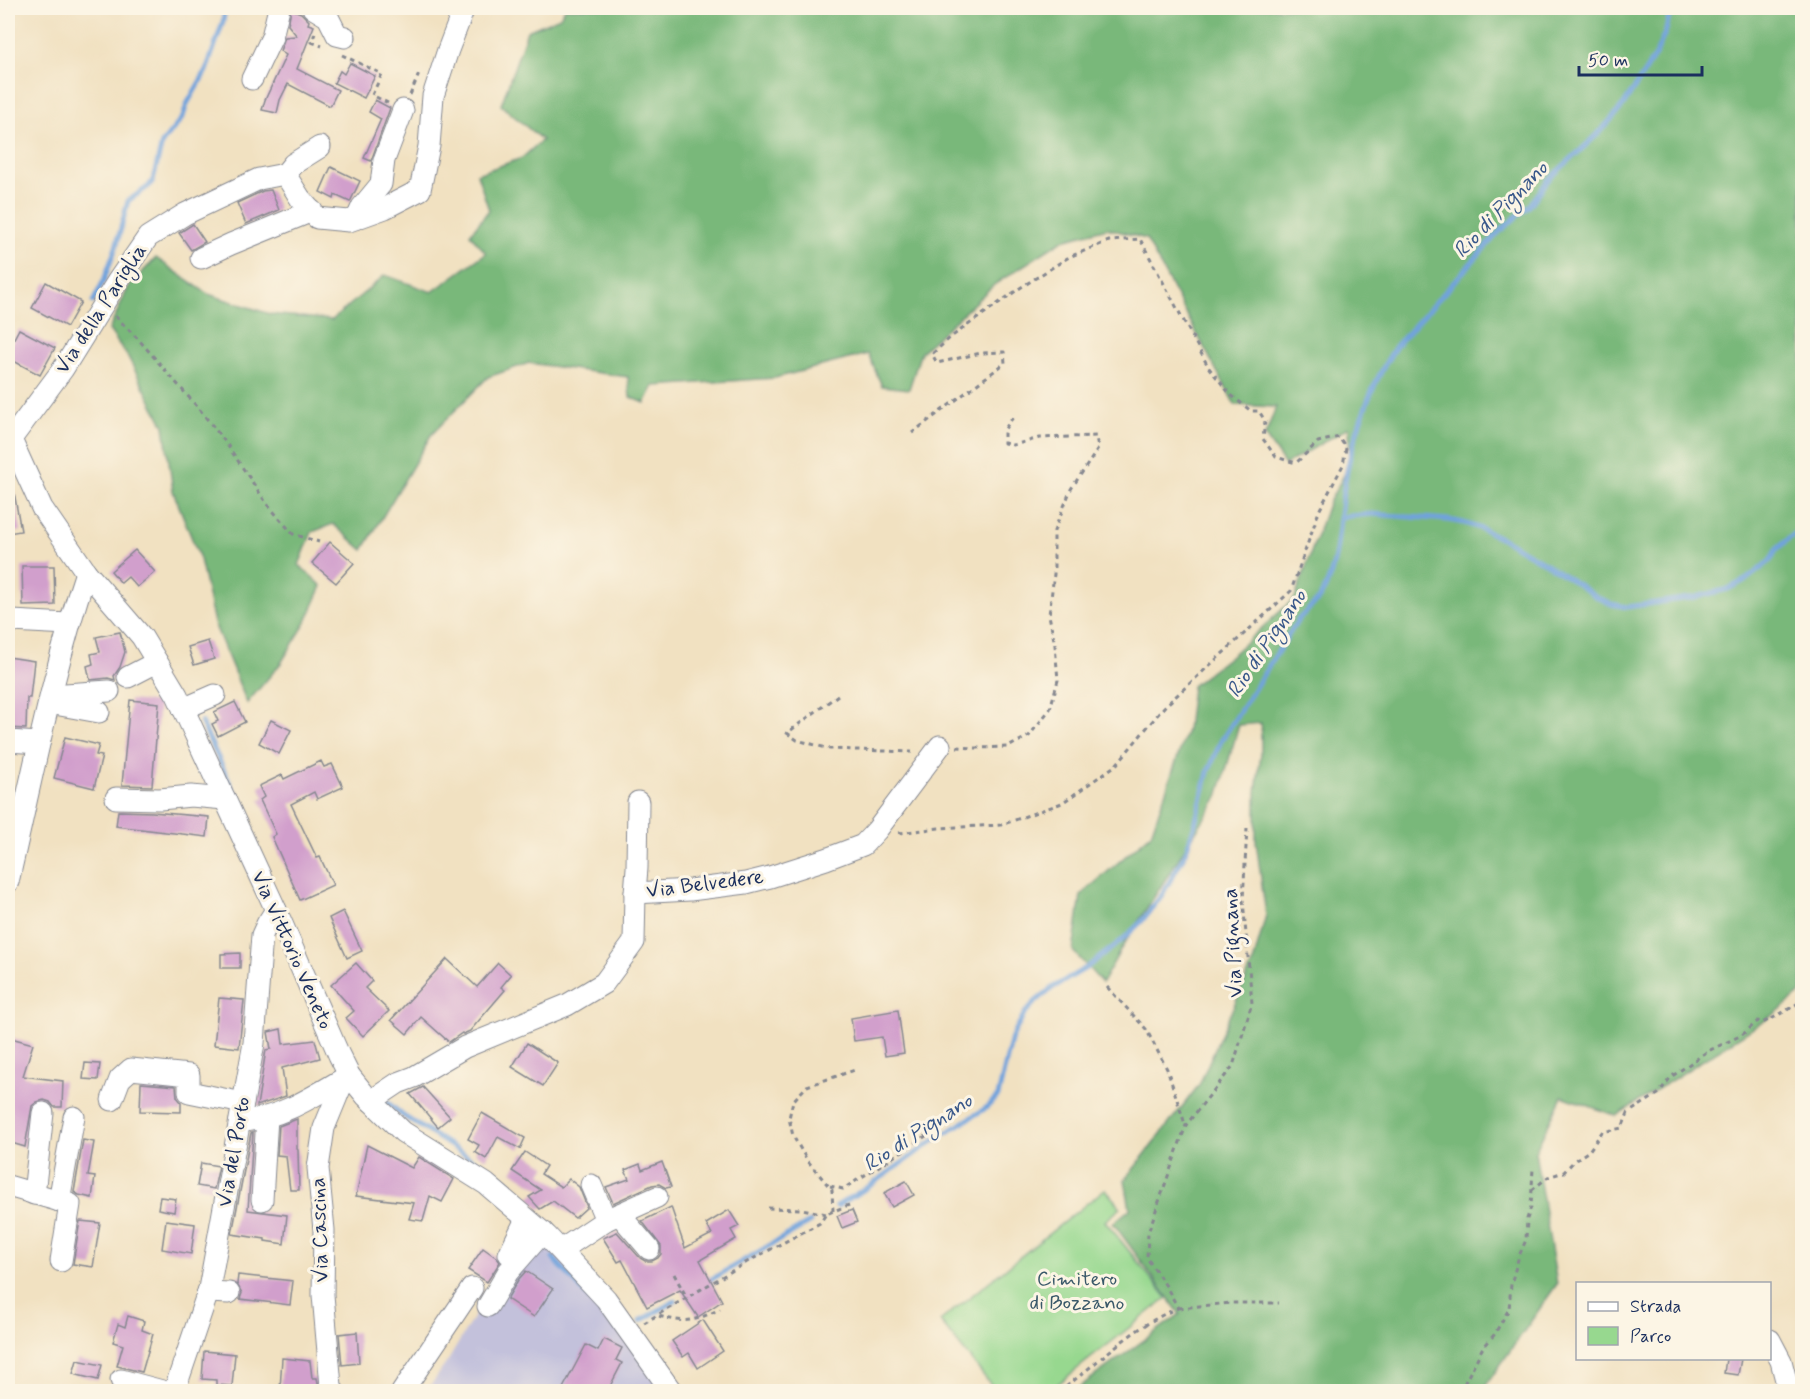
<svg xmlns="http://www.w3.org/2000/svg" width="1810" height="1399" viewBox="0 0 1810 1399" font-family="Mynerve,sans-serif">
<rect width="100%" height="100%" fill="#fcf5e5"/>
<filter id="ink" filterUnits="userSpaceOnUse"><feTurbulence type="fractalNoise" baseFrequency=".0167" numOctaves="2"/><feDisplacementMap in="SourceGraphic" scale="12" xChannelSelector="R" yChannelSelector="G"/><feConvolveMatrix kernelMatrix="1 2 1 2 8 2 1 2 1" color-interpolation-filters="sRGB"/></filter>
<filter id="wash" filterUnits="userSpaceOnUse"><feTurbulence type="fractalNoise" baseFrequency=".008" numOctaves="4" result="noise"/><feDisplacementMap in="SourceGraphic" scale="24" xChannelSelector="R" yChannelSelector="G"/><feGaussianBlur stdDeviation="1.35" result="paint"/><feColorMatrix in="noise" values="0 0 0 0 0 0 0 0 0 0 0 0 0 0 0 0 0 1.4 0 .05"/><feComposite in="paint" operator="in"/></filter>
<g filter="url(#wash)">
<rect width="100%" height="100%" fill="#f1e1c1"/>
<path fill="#c3c1db" d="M533 1224 672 1392H426L449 1359 491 1287Z"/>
<path fill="#97d88f" stroke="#598476" stroke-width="1.5" d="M1105 1189 1121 1208 1105 1221 1167 1298 1049 1391H996L940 1321Z"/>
<path fill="#79b87a" stroke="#4a746c" stroke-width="1.5" d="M565 8H1802V992L1772 1016 1616 1116 1562 1096 1535 1152 1557 1284 1482 1391H1074L1180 1314 1113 1223 1130 1209 1125 1180 1199 1085 1254 960 1266 915 1256 841V792L1261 754V723L1239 725 1218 797 1124 944 1102 983 1073 951 1081 895 1151 834 1187 730 1192 686 1234 653 1295 598 1328 504 1350 464 1349 427 1285 465 1265 436 1276 407 1235 405 1146 239 1107 228 1063 240 995 284 921 352 909 389 882 386 868 354 775 378 654 386 645 403 630 397 628 377 529 363 488 377 431 435 363 550 333 524 312 532 299 565 322 586 305 624 281 663 247 703 214 623 200 559 173 491 164 426 128 357 109 330 129 286 156 258 208 294 270 314 332 320 385 275 432 292 486 253 470 234 489 210 477 174 522 158 542 140 501 105 527 31 560 17Z"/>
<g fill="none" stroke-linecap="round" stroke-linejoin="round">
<g stroke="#71a3dc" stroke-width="5">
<path d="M93 302 104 280 116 247 128 201 149 186 153 180 162 143 183 117 187 104 206 71 223 22 225 8"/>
<path d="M1340 517 1372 514 1448 520 1464 523 1482 529 1503 539 1548 565 1597 597 1611 604 1627 607 1696 597 1728 589 1747 579 1770 561 1776 550 1802 527"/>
<path d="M201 722 224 770 245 817"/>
<path d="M387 1102 402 1115 506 1181"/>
<path d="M837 1206 871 1185 933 1141 986 1108 998 1096 1012 1037 1025 1013 1034 1003 1052 988 1086 968 1121 941 1141 922 1162 895 1185 854 1195 824 1208 772 1221 741 1298 620C1304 612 1314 606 1320 597 1338 570 1338 531 1342 500 1349 448 1367 390 1396 346L1500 231 1530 205 1548 180 1597 135 1623 106 1656 54 1666 30 1671 8"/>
<path d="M553 1258 607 1317"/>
<path d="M705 1283 810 1222"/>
<path d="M640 1321 675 1301"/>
</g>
</g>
<g id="blocks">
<g fill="#d19fcc">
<path d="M291 9 301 13 309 21 308 24 314 26 297 69 338 90 330 106 288 84 280 100 277 113 262 110 265 100 286 55 280 51 285 37 297 36 288 25Z"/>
<path d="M350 63 375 76 364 98 334 83 340 71 344 74Z"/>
<path d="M375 100 390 108 371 161 364 158 381 119 369 112Z"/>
<path d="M331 167 360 181 350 202 335 195 334 199 320 192Z"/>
<path d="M271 190 279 210 246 224 237 203 263 191Z"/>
<path d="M193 224 205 242 191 250 179 233Z"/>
<path d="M46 282 81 302 67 327 32 308Z"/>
<path d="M19 329 55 348 40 375 8 358V350Z"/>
<path d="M14 492 21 531 8 533V493Z"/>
<path d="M330 542 354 563 336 583 312 563Z"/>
<path d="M135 550 155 572 137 587 128 577 121 583 111 571Z"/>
<path d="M22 566H54L55 605 23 606Z"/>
<path d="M120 632 125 652 120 667 114 676 115 680 108 678 90 680 87 666 93 664 91 654 100 652 96 637Z"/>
<path d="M208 641 214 659 194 665 188 647Z"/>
<path d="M8 657 34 661 30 698H27L26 729 8 728Z"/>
<path d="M130 700 159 703 152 786 122 785Z"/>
<path d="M235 702 245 722 218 736 212 724 218 721 214 712Z"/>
<path d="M271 720 291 730 279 754 259 743Z"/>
<path d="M65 737 99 745 96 755 102 756 94 788 54 778Z"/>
<path d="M321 761 324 767 332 764 343 787 317 799 314 792 291 804 317 858 320 857 333 885 300 900 272 837 276 834 260 800 264 797 259 786 282 775 284 779Z"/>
<path d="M118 811 152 812 209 817 207 837 116 826Z"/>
<path d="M343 911 362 951 347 958 329 918Z"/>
<path d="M240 953V968H221V954Z"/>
<path d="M447 959 477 987 498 963 511 975 501 987 505 990 470 1031 463 1034 462 1033 449 1042 421 1017 407 1034 391 1020Z"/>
<path d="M356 963 372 981 365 988 389 1011 363 1036 346 1018 354 1011 331 985Z"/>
<path d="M219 998 244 1000 239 1048 214 1045Z"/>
<path d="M898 1010 904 1053 885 1056 882 1037 854 1041 851 1018Z"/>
<path d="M281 1029 283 1044 315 1040 320 1058 282 1068 286 1096 257 1106 266 1050 271 1049 268 1032Z"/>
<path d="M11 1038 33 1044 23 1076 63 1081 62 1107H54L50 1102 44 1100 37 1102 32 1106 25 1147 8 1142V1047Z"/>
<path d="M527 1043 558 1063 543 1086 512 1067Z"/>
<path d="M85 1063 100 1064 98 1080 83 1079Z"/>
<path d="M141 1083 176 1086 177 1097 181 1102V1112L140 1111Z"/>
<path d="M423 1087 450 1117 438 1127 410 1094Z"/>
<path d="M482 1113 525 1138 520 1149 498 1137 486 1159 475 1152 479 1145 468 1139Z"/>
<path d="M297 1119V1149L298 1150 299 1190H290L286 1156 277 1155 279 1126Z"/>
<path d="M253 1132 248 1210 287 1215 284 1244 265 1241V1239L232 1234 251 1133Z"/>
<path d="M83 1140 94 1142 88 1176 95 1177 92 1198 79 1195 74 1192Z"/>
<path d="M367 1145 412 1168 419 1157 454 1179 442 1202 430 1196 423 1221 409 1219 414 1203 356 1196Z"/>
<path d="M525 1152 546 1166 541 1174 561 1187 569 1179 579 1187 587 1207 575 1218 553 1201 540 1209 529 1197 541 1190 512 1171Z"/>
<path d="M662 1162 671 1187 666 1188 659 1184 652 1185 613 1203 606 1187 629 1179 625 1170 640 1164 642 1170Z"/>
<path d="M201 1163 219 1166 214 1189 197 1186Z"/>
<path d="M906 1181 914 1195 892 1207 884 1193Z"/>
<path d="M160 1197 176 1199 174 1212 158 1209Z"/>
<path d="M671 1207 685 1248 712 1234 706 1224 729 1210 739 1226 731 1230 736 1239 700 1260 722 1301 698 1317 680 1290 647 1307 622 1260 618 1262 603 1238 617 1232 640 1258 645 1261H652L658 1258 661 1254V1246L642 1221Z"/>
<path d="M852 1210 857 1222 842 1228 837 1216Z"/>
<path d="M166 1220 195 1224 191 1254 162 1249Z"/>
<path d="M80 1221 100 1223 93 1267 73 1264Z"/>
<path d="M483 1248 497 1258 500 1262 487 1282 468 1270Z"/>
<path d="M526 1271 553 1289 534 1317 507 1299 518 1280Z"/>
<path d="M238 1275 293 1281 290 1305 240 1299 242 1293 237 1284Z"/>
<path d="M128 1316 144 1321 142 1330 153 1334 142 1372 117 1366 123 1345 113 1342 118 1324 125 1327Z"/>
<path d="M703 1320 723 1351 698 1368 689 1353 683 1357 672 1341Z"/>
<path d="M357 1332 359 1363 342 1365 339 1334Z"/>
<path d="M604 1339 622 1348 616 1360 622 1363 607 1392H561L586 1345 598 1351Z"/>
<path d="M204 1351 235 1354 232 1386 216 1385V1380L202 1379Z"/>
<path d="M282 1358 310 1361 312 1378H317L320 1392 280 1389Z"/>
<path d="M1726 1359H1741L1738 1375 1724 1373Z"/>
<path d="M77 1360 102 1365 98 1380 73 1374Z"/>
</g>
</g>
</g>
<g filter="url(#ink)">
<use href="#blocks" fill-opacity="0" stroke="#868890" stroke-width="1.5"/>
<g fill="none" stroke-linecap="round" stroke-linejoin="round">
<g stroke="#868890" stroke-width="23">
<g id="minor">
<path d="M313 8 328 17 337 35 345 37"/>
<path d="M252 79 272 37 279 8"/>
<path d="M285 174 293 164 320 147"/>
<path d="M357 218 362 207 381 184 384 160 403 110"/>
<path d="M201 258 231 244 312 211"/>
<path d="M8 433 42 508 86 572 142 637 177 695 276 910 339 1055 349 1075 366 1096 403 1132 486 1184 547 1236 606 1299 672 1392"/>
<path d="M11 439 63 369 117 282 148 237 185 214 259 179 285 174 300 198 317 218 349 221 385 208 420 190 429 146 433 96 448 50 464 8"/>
<path d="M8 622 12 621 68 624"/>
<path d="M128 677 157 662"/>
<path d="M51 695 109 691"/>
<path d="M49 703 99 712"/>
<path d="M183 709 215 695"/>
<path d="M8 741 39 743"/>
<path d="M116 798 160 799 191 796 225 799"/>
<path d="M8 882C32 778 52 673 86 572"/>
<path d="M635 893 637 868 638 802"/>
<path d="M112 1100 120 1079 131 1069 189 1075V1092L243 1103"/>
<path d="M371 1101 398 1083 414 1077 465 1047 567 1005 604 983 634 942 635 893 690 890 746 883 770 877 826 859 863 845 877 830 940 746"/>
<path d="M240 1121C278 1120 314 1096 346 1077"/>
<path d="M591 1185 606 1220"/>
<path d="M8 1186 70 1204 61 1261"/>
<path d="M34 1194 43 1113"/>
<path d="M262 1200 267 1117"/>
<path d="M59 1201 74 1117"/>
<path d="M619 1214 649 1249"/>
<path d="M561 1250 606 1220 657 1197"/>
<path d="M509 1254 526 1219"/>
<path d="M208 1292 229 1293"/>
<path d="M488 1306 508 1272 543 1232"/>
<path d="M1770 1340 1781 1361 1789 1392"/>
<path d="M121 1380 166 1392"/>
<path d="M174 1392 209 1289 254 1043 262 935 267 924 276 910"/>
<path d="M334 1392 331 1386 323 1295 324 1230 318 1168 324 1128 340 1089 349 1075"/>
<path d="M402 1392 472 1288"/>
</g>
</g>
<g stroke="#868890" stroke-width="3" stroke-dasharray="4.5 4.5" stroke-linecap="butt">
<path d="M315 33 312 42 322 46"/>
<path d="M342 55 382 74 372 95 388 103"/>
<path d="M410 95 419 74"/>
<path d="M115 316 139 340 200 410 226 443 267 504 293 534 319 542"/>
<path d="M838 695 787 733 797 740 830 749 912 752"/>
<path d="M957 747 977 748 1008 747 1029 736 1050 709 1058 680 1055 645 1049 615 1054 574V531L1071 489 1098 449 1096 436 1040 438 1013 445 1004 443V430L1014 416"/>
<path d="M899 833 939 828 1001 825 1062 803 1116 765 1164 707 1291 591 1319 511 1343 465 1346 448 1339 437 1318 442 1296 463 1276 457 1263 439 1265 421 1259 411H1251L1231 395 1209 368 1140 239 1109 241 1069 257 1020 288 951 337 932 354 937 363 981 353 1004 352 1005 363 912 433"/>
<path d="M1107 987 1146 1029 1167 1069 1185 1124"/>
<path d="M830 1186 843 1189 926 1136"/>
<path d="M1532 1190 1548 1177 1564 1172 1575 1160 1589 1151 1602 1132 1622 1128 1628 1113 1658 1094 1671 1077 1708 1051 1742 1035 1758 1021 1762 1023 1775 1017 1802 1001"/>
<path d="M768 1208 802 1209 826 1214"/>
<path d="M833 1211 832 1190 807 1160 793 1136 789 1118 793 1101 807 1086 855 1070"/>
<path d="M674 1274 687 1298"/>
<path d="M1179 1308 1231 1303H1279"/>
<path d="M659 1316C686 1324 695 1321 720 1309"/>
<path d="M644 1323 747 1262 820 1223 826 1214 849 1205"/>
<path d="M1059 1392C1098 1363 1133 1326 1178 1308L1166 1286 1147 1258 1148 1233 1186 1125 1233 1066 1252 1003 1243 900 1247 828"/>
<path d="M1460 1392 1482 1349 1494 1335 1509 1309 1511 1284 1519 1256 1526 1240 1527 1219 1531 1207 1533 1168"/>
</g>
<use href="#minor" stroke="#fff" stroke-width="21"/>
</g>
</g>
<g text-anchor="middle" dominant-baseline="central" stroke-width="6" stroke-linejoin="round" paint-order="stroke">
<g font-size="21" fill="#1b2f5e" stroke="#fcf5e5">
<text transform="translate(101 309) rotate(-57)">Via della Pariglia</text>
<text transform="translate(705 884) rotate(-7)">Via Belvedere</text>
<text transform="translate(1233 943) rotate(-93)">Via Pignana</text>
<text transform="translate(292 950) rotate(66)">Via Vittorio Veneto</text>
<text transform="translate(234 1152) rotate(-80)">Via del Porto</text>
<text transform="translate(320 1230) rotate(-92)">Via Cascina</text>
</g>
<g font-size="21" fill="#3a596a" stroke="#fcf5e5">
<text x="1077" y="1279">Cimitero<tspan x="1077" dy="24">di Bozzano</tspan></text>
</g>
<g font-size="22" font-style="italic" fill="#39588a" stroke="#fcf5e5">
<text transform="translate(1501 210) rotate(-46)">Rio di Pignano</text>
<text transform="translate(1267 644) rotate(-56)">Rio di Pignano</text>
<text transform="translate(918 1133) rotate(-33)">Rio di Pignano</text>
</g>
</g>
<rect width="1810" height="1399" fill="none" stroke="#fcf5e5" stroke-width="30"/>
<rect x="1576" y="1282" width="195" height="78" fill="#fcf5e5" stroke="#a2a6af" stroke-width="1.5"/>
<rect x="1588" y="1302" width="30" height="9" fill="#ffffff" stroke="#a2a6af" stroke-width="1.5"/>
<text x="1630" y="1312" font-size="18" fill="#1b2f5e">Strada</text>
<rect x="1588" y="1327" width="30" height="18" fill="#97d88f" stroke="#a2a6af" stroke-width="1.5"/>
<text x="1630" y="1342" font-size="18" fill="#1b2f5e">Parco</text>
<path d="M1579 66v9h123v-9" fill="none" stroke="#1b2f5e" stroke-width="3"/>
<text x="1588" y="66" font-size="18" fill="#1b2f5e" stroke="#fcf5e5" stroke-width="4.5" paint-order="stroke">50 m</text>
</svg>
